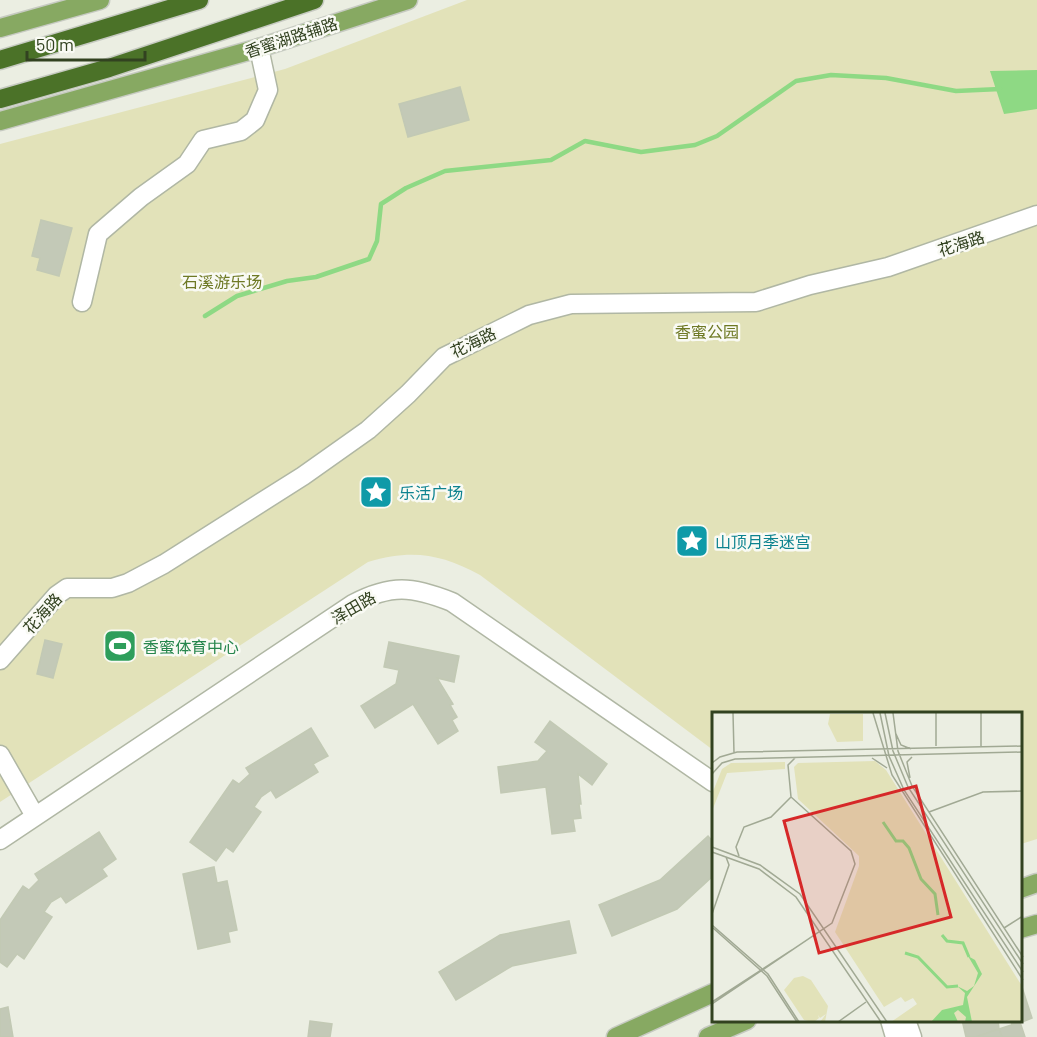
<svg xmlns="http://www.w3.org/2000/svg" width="1037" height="1037" viewBox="0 0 1037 1037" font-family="Barlow,'Noto Sans SC',sans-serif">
<rect width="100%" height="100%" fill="#ebeee2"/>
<path fill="#e2e2b9" d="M467 0H1037V839L1021 844 1020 713H713V750L480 575C441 554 412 549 368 562L0 802V144L285 69Z"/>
<path fill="#8ed984" d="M1037 70V109L1004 114 990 71Z"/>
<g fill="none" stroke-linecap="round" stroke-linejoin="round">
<path stroke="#8ed984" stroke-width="4.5" d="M205 316 237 296 287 281 316 277 369 259 377 241 381 204 406 188 445 171 551 160 585 141 641 152 695 145 717 136 796 81 831 75 886 78 956 91 1000 89"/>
</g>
<g fill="#c3c9b7" stroke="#c2c9b4" stroke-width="1.5">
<path d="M460 87 469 120 408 137 399 104Z"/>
<path d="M41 220 72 228 59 276 37 270 40 258 32 256Z"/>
<path d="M45 640 62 644 53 678 37 674Z"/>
<path d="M389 642 459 656 454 682 437 678 453 704 450 705 457 717 452 720 458 731 438 744 413 704 375 728 361 706 396 684 399 670 384 667Z"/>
<path d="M550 721 607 764 592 785 578 774 581 804H579L581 818 573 819 575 831 552 834 546 787 501 793 498 767 538 761 547 751 535 742Z"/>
<path d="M311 728 328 756 313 764 318 772 276 798 271 790 261 797 254 807 261 812 233 852 226 847 216 861 190 842 233 780 239 784 250 774 246 768Z"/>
<path d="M99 832 116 859 102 869 107 876 66 903 61 896 51 902 44 912 52 917 24 959 17 954 7 967 0 962V920L23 886 29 890 39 880 35 874Z"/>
<path d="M708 836 713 842V876L677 909 612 936 599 905 660 880Z"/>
<path d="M214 867 217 883 227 881 237 930 228 932 230 942 198 949 183 874Z"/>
<path d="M569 921 576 953 512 966 456 1000 439 972 500 935Z"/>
<path d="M1020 981 1032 1018 1012 1026 1011 1020H1020Z"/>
<path d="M8 1007 13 1037H0V1009Z"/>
<path d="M962 1020H998L999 1029 976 1037H966Z"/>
<path d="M310 1021 332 1024 330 1037H308Z"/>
<path d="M1020 1022 1025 1037H1002L999 1029Z"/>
<path d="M999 1029 1002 1037H976Z"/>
</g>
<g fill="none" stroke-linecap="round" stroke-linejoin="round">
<g stroke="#b0b7a4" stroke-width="21">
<g id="minor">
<path d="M82 302 98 234 141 197 187 164 203 140 241 131 255 120 268 90 259 48"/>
<path d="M0 660 57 595 67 588H112L128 583 164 564 303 476 368 430 408 394 444 357 529 315 571 304 756 302 810 285 888 267 1037 215"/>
<path d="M0 755 35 816"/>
<path d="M0 840 353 604C391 584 412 586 452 602L713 782"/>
<path d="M890 1020 895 1037"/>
<path d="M906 1020 912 1037"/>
</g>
</g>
<g stroke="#c6cac1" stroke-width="21">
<g id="major">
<path d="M0 28 100 0"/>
<path d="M0 121 259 48 408 0"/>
<path d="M1020 889 1037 883"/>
<path d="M1020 929 1037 924"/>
<path d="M616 1037 713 993"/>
<path d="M708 1037 747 1020"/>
</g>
</g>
<g stroke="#c6cac1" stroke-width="21">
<g id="highway">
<path d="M0 60 199 0"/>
<path d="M0 99 109 68 314 0"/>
</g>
</g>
<use href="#minor" stroke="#fff" stroke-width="18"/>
<use href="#major" stroke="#87a962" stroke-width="18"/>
<use href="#highway" stroke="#4b7228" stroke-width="18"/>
</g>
<defs>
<g id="sight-square" transform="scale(1.725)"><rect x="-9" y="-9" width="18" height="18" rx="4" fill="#0f9aa8" stroke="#f9faf4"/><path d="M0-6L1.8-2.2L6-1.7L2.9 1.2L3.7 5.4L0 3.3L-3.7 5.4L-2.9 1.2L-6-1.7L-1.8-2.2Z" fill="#fff"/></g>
<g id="stadium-square" transform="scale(1.725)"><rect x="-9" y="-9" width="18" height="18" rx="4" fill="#2e9e5b" stroke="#f9faf4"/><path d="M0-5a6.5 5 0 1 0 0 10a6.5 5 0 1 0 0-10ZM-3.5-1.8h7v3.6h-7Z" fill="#fff"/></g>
</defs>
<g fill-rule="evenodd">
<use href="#sight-square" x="376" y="492"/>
<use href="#sight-square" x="692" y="541"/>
<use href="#stadium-square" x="120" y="646"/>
</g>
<g text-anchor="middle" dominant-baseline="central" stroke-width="5" stroke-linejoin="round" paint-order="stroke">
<g font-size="16" fill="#324220" stroke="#f9faf4">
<text transform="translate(291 37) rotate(-18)">香蜜湖路辅路</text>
<text transform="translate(961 243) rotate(-18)">花海路</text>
<text transform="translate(473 342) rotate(-26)">花海路</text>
<text transform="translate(353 607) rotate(-30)">泽田路</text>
<text transform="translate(42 613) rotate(-48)">花海路</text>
</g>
<g font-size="16" fill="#6e7924" stroke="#f9faf4">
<text x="222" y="281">石溪游乐场</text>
<text x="707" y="331">香蜜公园</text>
</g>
<g font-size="16" fill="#0d838f" stroke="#f9faf4" text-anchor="start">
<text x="399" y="492">乐活广场</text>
<text x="715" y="541">山顶月季迷宫</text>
</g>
<g font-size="16" fill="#27864d" stroke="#f9faf4" text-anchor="start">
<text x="143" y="646">香蜜体育中心</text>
</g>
</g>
<g transform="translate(712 712)">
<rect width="310" height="310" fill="#ebeee2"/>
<path d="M118 2H151V29L125 30 116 12ZM163 49 174 58 310 274V310H179L205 292 201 286 193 290 189 285 172 295 123 220 147 154V144L86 87 82 55 86 51ZM73 50V57L15 61 0 99V82L10 57 19 51ZM91 264 99 268 116 294 113 310H108L114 302 108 306 106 303 107 306 102 310 92 308 72 278 82 266Z" fill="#e2e2b9"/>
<path d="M256 244 263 248 270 262 255 285 260 310H253L254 305 246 298 242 301 246 310H219L230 298 251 293 253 281 245 274 255 279 262 274 266 261Z" fill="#8ed984"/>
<path fill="none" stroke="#8ed984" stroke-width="3" d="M171 110 184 129H191L197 136 209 167 223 182 226 203M230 223 235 229 251 231 257 245M193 241 206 245 235 275 246 274"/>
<path fill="none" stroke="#a1a994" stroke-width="1.5" d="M21 1 22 41M161 1 180 63 311 268M168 1 177 44 192 78 311 260M173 1 181 39 196 75 311 252M181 1 186 39 200 74 311 245M184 22 189 33 199 37M224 34V1M269 34V1M160 46 175 56M0 51 8 45 25 40 311 34M0 62 10 51 23 47 311 40M198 66 195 50 200 45M217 100 271 80 311 79M0 135 48 153 88 182 175 310M0 140 47 157 84 185 169 310M27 144 24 135 32 115 59 105 79 85M0 202 17 153 14 145M0 213 56 262 87 310M1 216 55 264 85 310M292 216 311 204M0 290 80 238M0 292 120 211 143 152 139 139 79 85 76 53 83 46M126 310 154 290"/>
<path fill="#d62828" fill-opacity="0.15" stroke="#d62828" stroke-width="3" d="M204 74 239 205 107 241 72 109Z"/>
<rect width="310" height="310" fill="none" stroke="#324220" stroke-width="3"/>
</g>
<path d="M27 51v9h118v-9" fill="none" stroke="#324220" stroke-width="3"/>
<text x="36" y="51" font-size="18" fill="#324220" stroke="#f9faf4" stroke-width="4.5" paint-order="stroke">50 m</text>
</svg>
